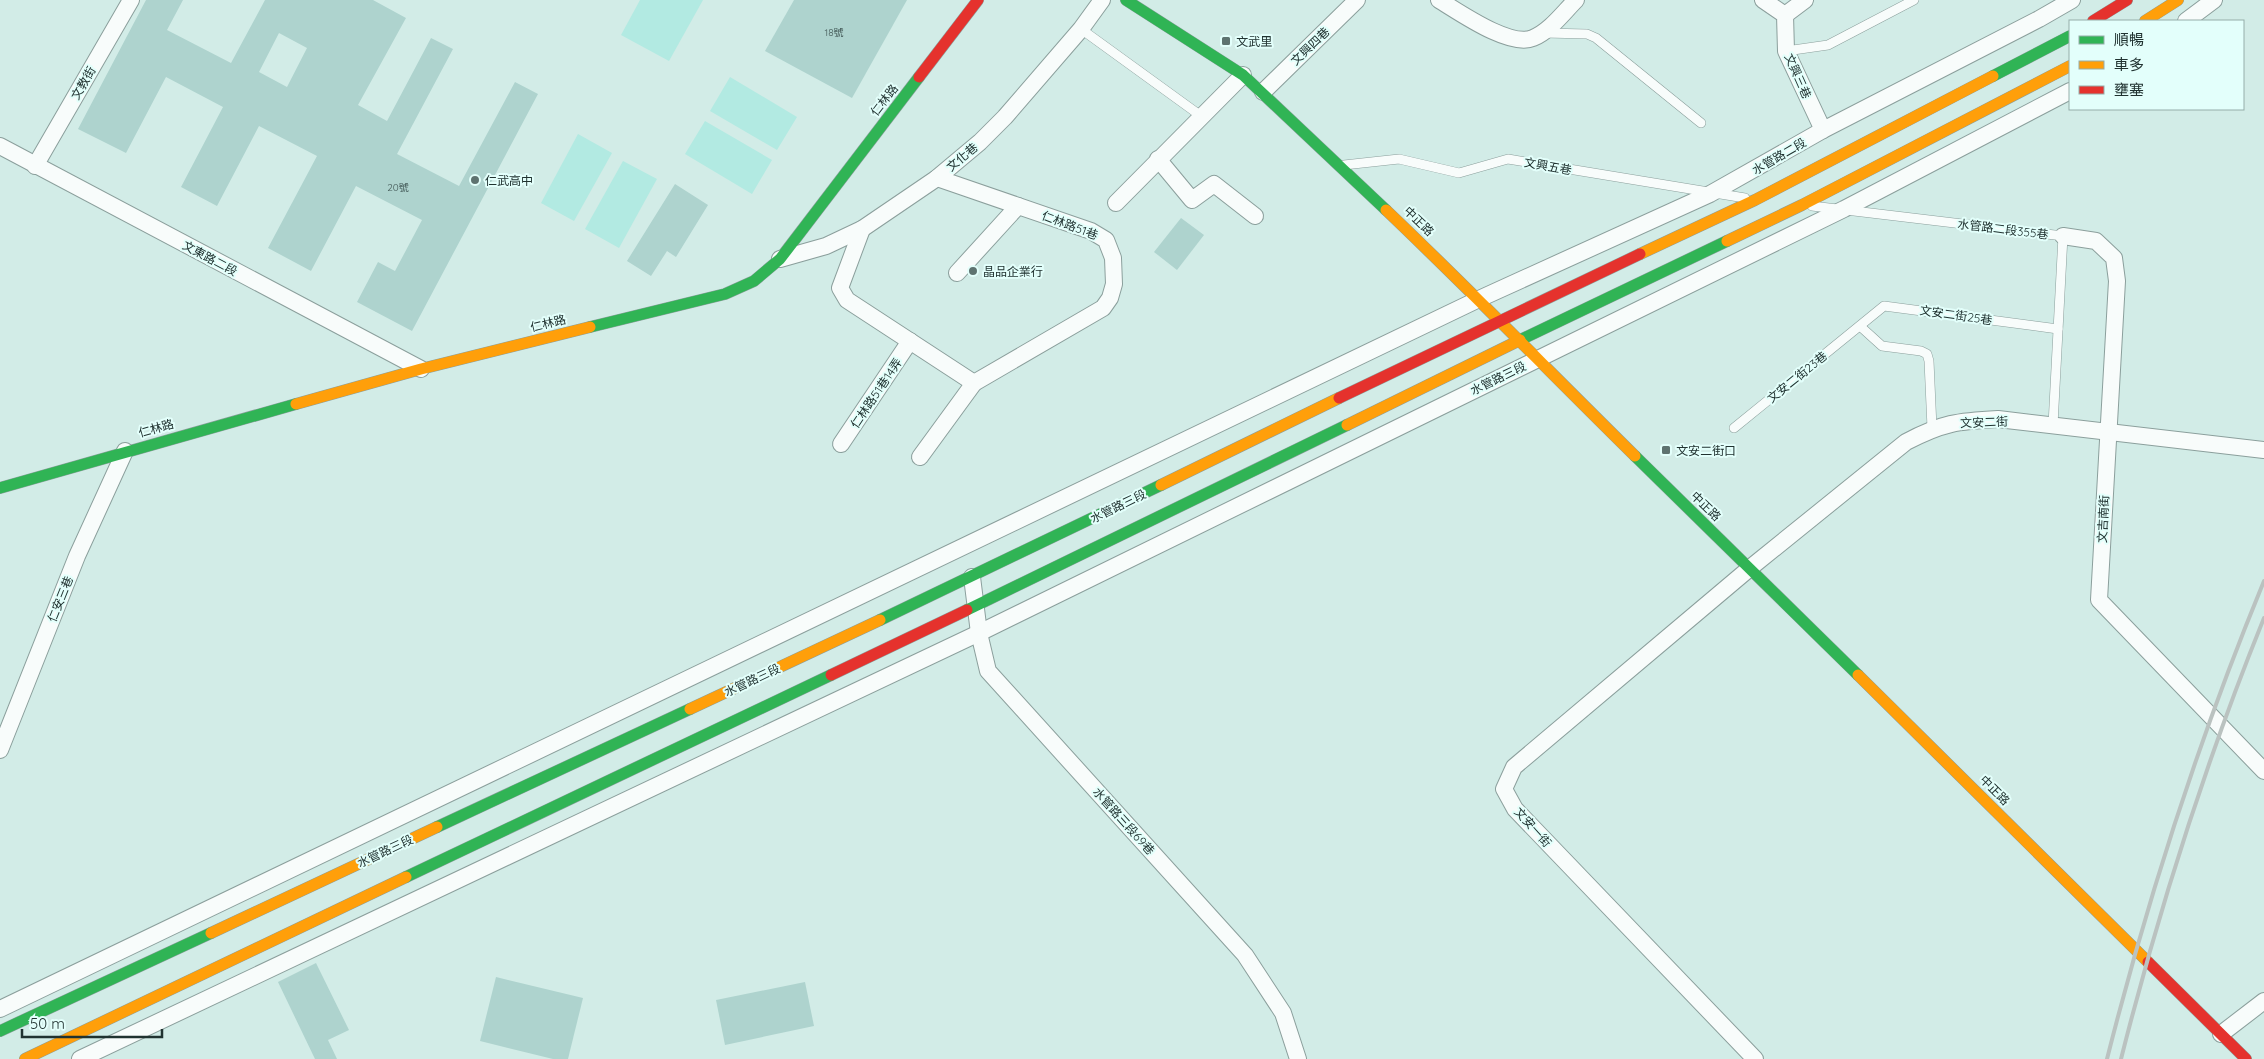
<svg xmlns="http://www.w3.org/2000/svg" width="2264" height="1059" viewBox="0 0 2264 1059" font-family="Quicksand,'Noto Sans TC',sans-serif">
<rect width="100%" height="100%" fill="#d2ece7"/>
<g fill="#b2eae2">
<path d="M640 0H703L669 61 621 35Z"/>
<path d="M730 77 797 117 777 150 710 111Z"/>
<path d="M705 121 772 160 752 194 685 154Z"/>
<path d="M578 134 612 153 574 221 541 203Z"/>
<path d="M623 161 657 179 619 248 585 229Z"/>
</g>
<g fill="#aed3ce" fill-rule="evenodd">
<path d="M146 0H183L167 30 231 63 265 0H373L406 18 358 105 387 121 431 38 453 49 397 154 459 186 515 82 538 94 412 331 357 302 378 262 395 271 422 220 356 186 311 271 268 248 317 156 259 126 217 206 181 187 223 107 166 77 126 153 78 129ZM279 33 307 48 287 87 259 72Z"/>
<path d="M794 0H907L852 98 765 51Z"/>
<path d="M675 184 708 205 676 257 667 251 651 276 627 261Z"/>
<path d="M1181 218 1204 235 1177 270 1154 252Z"/>
<path d="M316 963 349 1030 328 1040 337 1059H315L278 982Z"/>
<path d="M496 977 583 998 568 1059H553L480 1041Z"/>
<path d="M805 982 814 1026 725 1045 716 1000Z"/>
</g>
<g fill="none" stroke-linecap="round" stroke-linejoin="round">
<g stroke="#8b9f9c" stroke-width="10">
<g id="lane">
<path d="M1081 29 1201 116"/>
<path d="M1545 33 1587 34 1596 38 1701 123"/>
<path d="M1786 51 1828 45 1914 0"/>
<path d="M1344 165 1399 159 1459 173 1508 159 1745 198"/>
<path d="M1812 206 2063 236 2053 425"/>
<path d="M1861 327 1882 346 1921 351 1927 354 1929 361 1932 428"/>
<path d="M1734 428 1884 306 2058 329"/>
</g>
</g>
<g stroke="#8b9f9c" stroke-width="18">
<g id="street">
<path d="M1439 0C1459 12 1510 48 1533 38 1550 31 1563 13 1576 0"/>
<path d="M1763 0 1785 15 1786 51 1823 130"/>
<path d="M1785 15 1805 0"/>
<path d="M2186 21 2214 0"/>
<path d="M1263 92 1357 0"/>
<path d="M0 146 421 369"/>
<path d="M1158 159 1192 200 1214 184 1255 216"/>
<path d="M35 166 131 0"/>
<path d="M1116 203 1243 75"/>
<path d="M862 229 840 288 847 300 974 383 1103 308 1110 298 1114 284 1113 258 1106 240 1091 231 937 178"/>
<path d="M2063 236 2096 241 2114 258 2117 281 2099 600 2264 771"/>
<path d="M780 259 826 246 862 229 937 178 980 142 1005 117 1081 29 1102 0"/>
<path d="M957 273 1018 206"/>
<path d="M841 444 910 341"/>
<path d="M920 457 974 383"/>
<path d="M972 577 979 633 988 671 1245 955 1283 1013 1298 1059"/>
<path d="M0 750 77 556 125 451"/>
<path d="M0 1009 1479 299 1710 194 1823 130 2039 19 2072 0"/>
<path d="M2221 1034 2264 1001"/>
<path d="M80 1059 979 633 1844 209 2070 91"/>
<path d="M1755 1059 1515 809 1504 789 1514 767 1750 568 1906 442C1942 423 1958 421 1998 419L2264 450"/>
</g>
</g>
<g stroke="#8b9f9c" stroke-width="12">
<g id="fast">
<path d="M1126 0 1243 75 1386 210"/>
<path d="M1993 76 2070 36"/>
<path d="M590 327 725 294 754 281 780 259 919 77"/>
<path d="M1520 340 1727 241"/>
<path d="M1635 456 1858 675"/>
<path d="M0 488 296 404"/>
<path d="M967 610 1347 425"/>
<path d="M880 620 1161 485"/>
<path d="M437 827 690 709"/>
<path d="M406 877 831 675"/>
<path d="M0 1031 211 933"/>
</g>
</g>
<g stroke="#8b9f9c" stroke-width="12">
<g id="slow">
<path d="M2145 21 2178 0"/>
<path d="M1386 210C1471 291 1552 374 1635 456"/>
<path d="M1727 241 1802 205 2070 66"/>
<path d="M1640 254 1755 200 1993 76"/>
<path d="M296 404 421 369 590 327"/>
<path d="M1347 425 1520 340"/>
<path d="M1161 485 1339 398"/>
<path d="M1858 675 2148 962"/>
<path d="M690 709 880 620"/>
<path d="M211 933 437 827"/>
<path d="M25 1059 406 877"/>
</g>
</g>
<g stroke="#8b9f9c" stroke-width="12">
<g id="jam">
<path d="M2093 21 2127 0"/>
<path d="M919 77 978 0"/>
<path d="M1339 398 1640 254"/>
<path d="M831 675 967 610"/>
<path d="M2148 962 2246 1059"/>
</g>
</g>
<use href="#lane" stroke="#f8fcfb" stroke-width="9"/>
<use href="#street" stroke="#f8fcfb" stroke-width="16"/>
<use href="#fast" stroke="#30b455" stroke-width="11"/>
<use href="#slow" stroke="#ff9f0a" stroke-width="11"/>
<use href="#jam" stroke="#e5322d" stroke-width="11"/>
<g stroke="#bac2c0" stroke-width="4">
<path d="M2107 1059C2148 897 2200 736 2264 581"/>
<path d="M2121 1059C2159 909 2206 761 2264 618"/>
</g>
</g>
<g fill="#5e7370" stroke="#e3fffb" stroke-width="2">
<rect x="1221" y="36" width="10" height="10" rx="2.5"/>
<circle cx="475" cy="180" r="5"/>
<circle cx="973" cy="271" r="5"/>
<rect x="1661" y="445" width="10" height="10" rx="2.5"/>
</g>
<g text-anchor="middle" dominant-baseline="central" stroke-width="4" stroke-linejoin="round" paint-order="stroke">
<g font-size="10" fill="#445a58">
<text x="834" y="32">18號</text>
<text x="398" y="187">20號</text>
</g>
<g font-size="12" fill="#203230" stroke="#e3fffb" text-anchor="start">
<text x="1236" y="41">文武里</text>
<text x="485" y="180">仁武高中</text>
<text x="983" y="271">晶品企業行</text>
<text x="1676" y="450">文安二街口</text>
</g>
<g font-size="12" fill="#203230" stroke="#e3fffb">
<text transform="translate(1310 46) rotate(-44)">文興四巷</text>
<text transform="translate(1798 76) rotate(66)">文興三巷</text>
<text transform="translate(83 83) rotate(-60)">文教街</text>
<text transform="translate(884 100) rotate(-52)">仁林路</text>
<text transform="translate(1779 156) rotate(-30)">水管路二段</text>
<text transform="translate(962 157) rotate(-40)">文化巷</text>
<text transform="translate(1548 166) rotate(10)">文興五巷</text>
<text transform="translate(1419 221) rotate(44)">中正路</text>
<text transform="translate(1070 225) rotate(21)">仁林路51巷</text>
<text transform="translate(2003 229) rotate(7)">水管路二段355巷</text>
<text transform="translate(210 258) rotate(28)">文東路二段</text>
<text transform="translate(1956 315) rotate(8)">文安二街25巷</text>
<text transform="translate(548 323) rotate(-14)">仁林路</text>
<text transform="translate(1797 377) rotate(-39)">文安二街23巷</text>
<text transform="translate(1498 378) rotate(-26)">水管路三段</text>
<text transform="translate(876 393) rotate(-56)">仁林路51巷14弄</text>
<text transform="translate(1984 422) rotate(-2)">文安二街</text>
<text transform="translate(156 428) rotate(-16)">仁林路</text>
<text transform="translate(1118 506) rotate(-26)">水管路三段</text>
<text transform="translate(1706 506) rotate(44)">中正路</text>
<text transform="translate(2103 519) rotate(-87)">文吉南街</text>
<text transform="translate(60 599) rotate(-68)">仁安三巷</text>
<text transform="translate(752 680) rotate(-25)">水管路三段</text>
<text transform="translate(1995 790) rotate(45)">中正路</text>
<text transform="translate(1124 821) rotate(48)">水管路三段69巷</text>
<text transform="translate(1533 827) rotate(48)">文安一街</text>
<text transform="translate(385 851) rotate(-25)">水管路三段</text>
</g>
</g>
<rect x="2069" y="20" width="175" height="90" fill="#e3fffb" stroke="#95adaa"/>
<rect x="2079" y="36" width="25" height="8" fill="#30b455" stroke="#95adaa"/>
<text x="2114" y="45" font-size="15" fill="#203230">順暢</text>
<rect x="2079" y="61" width="25" height="8" fill="#ff9f0a" stroke="#95adaa"/>
<text x="2114" y="70" font-size="15" fill="#203230">車多</text>
<rect x="2079" y="86" width="25" height="8" fill="#e5322d" stroke="#95adaa"/>
<text x="2114" y="95" font-size="15" fill="#203230">壅塞</text>
<path d="M22 1029v8h140v-8" fill="none" stroke="#203230" stroke-width="2.5"/>
<text x="30" y="1029" font-size="15" fill="#203230" stroke="#e3fffb" stroke-width="4" paint-order="stroke">50 m</text>
</svg>
